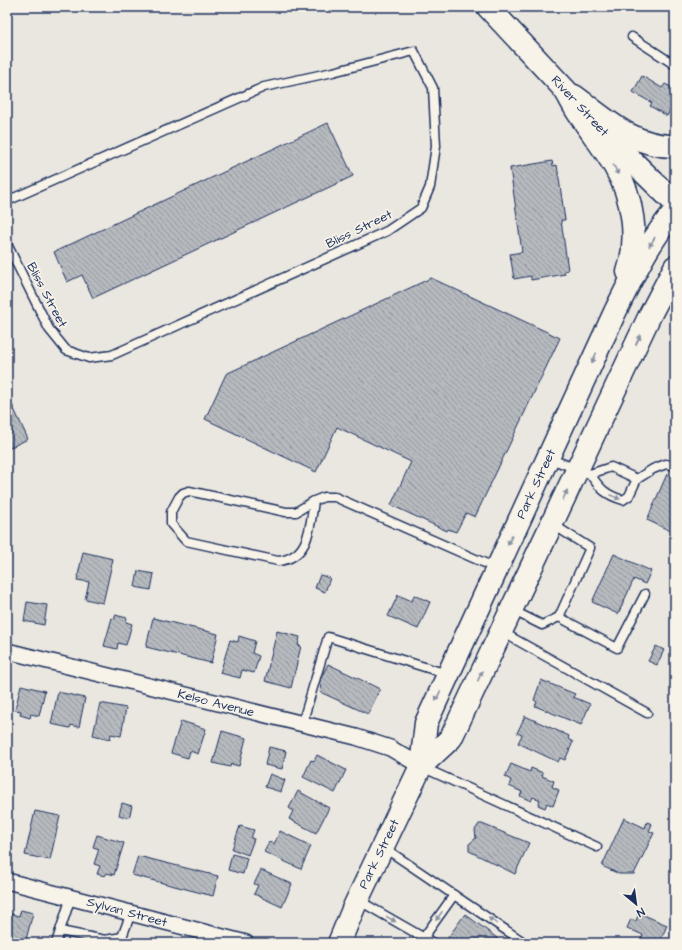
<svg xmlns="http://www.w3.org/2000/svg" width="682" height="950" viewBox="0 0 682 950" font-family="'Architects Daughter',sans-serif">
<defs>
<pattern id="building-back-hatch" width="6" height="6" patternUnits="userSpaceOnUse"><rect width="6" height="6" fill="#b6babf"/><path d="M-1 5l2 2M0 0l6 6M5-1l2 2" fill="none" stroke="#93989e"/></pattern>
</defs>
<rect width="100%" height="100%" fill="#eae7e0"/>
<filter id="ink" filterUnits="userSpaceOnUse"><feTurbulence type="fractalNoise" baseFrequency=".025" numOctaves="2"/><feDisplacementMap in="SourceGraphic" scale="8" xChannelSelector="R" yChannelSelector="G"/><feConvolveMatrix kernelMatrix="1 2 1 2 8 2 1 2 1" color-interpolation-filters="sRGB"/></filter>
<g filter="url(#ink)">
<g fill="url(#building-back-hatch)" stroke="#1b2f5e">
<path d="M642 76 662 88 665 84 675 89V101L667 116 650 106 652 103 633 92Z"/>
<path d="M328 123 353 176 93 298 82 275 67 282 54 252Z"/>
<path d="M552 161 553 166 557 165 565 220H561L568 270 564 271 565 274 531 280V276L514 279 510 254 522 252 510 168Z"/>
<path d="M431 278 560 338 475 517 466 513 456 532 448 529 447 531 391 505 411 462 337 427 316 472 205 419 226 374Z"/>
<path d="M7 394 28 439 7 449Z"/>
<path d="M667 474 675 478V533L647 520Z"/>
<path d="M83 552 113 559 103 603 85 599 89 582 77 580Z"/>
<path d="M614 554 651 571 645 584 634 579 618 614 592 602Z"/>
<path d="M138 571 154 574 151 590 135 587Z"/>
<path d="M320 575 330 578 325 592 315 588Z"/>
<path d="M398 595 412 601 414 595 430 602 418 629 388 616Z"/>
<path d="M27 602 47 605 44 625 24 621Z"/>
<path d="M115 615 127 618 126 622 132 624 126 645 118 643 117 649 104 646 112 618 115 619Z"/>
<path d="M153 618 218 634 211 663 146 647Z"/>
<path d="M277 631 300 637 298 645 301 646 291 688 265 681Z"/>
<path d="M239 636 255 641 252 653 259 656 254 673 242 670 240 678 220 673 230 640 238 642Z"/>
<path d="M656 646 664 650 657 665 648 661Z"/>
<path d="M328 664 380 689 368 714 320 692 322 686 318 684Z"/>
<path d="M541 680 575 694 573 697 590 704 581 725 535 706 537 702 534 700Z"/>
<path d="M21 685 45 691 39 716 31 714 30 718 20 715 21 711 15 710Z"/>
<path d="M58 692 85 698 79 727 71 725 70 728 51 724Z"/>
<path d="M100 703 126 708 121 736 111 734 110 739 93 735Z"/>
<path d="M525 716 569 736 568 739 573 742 565 760 560 758 558 762 518 743 522 735 517 733Z"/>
<path d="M181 721 206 729 198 754 190 751 188 758 171 753Z"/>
<path d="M222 731 246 738 239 766 231 764 230 767 213 763Z"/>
<path d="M675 731V743L670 740Z"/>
<path d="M269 747 286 751 282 769 265 765Z"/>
<path d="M317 755 346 770 335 793 303 777 311 760 314 761Z"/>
<path d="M511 764 530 772 531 768 543 773 542 776 554 781 552 787 559 790 553 806 547 803 545 808 538 805 540 800 533 797 531 801 520 796 522 792 509 786 511 780 505 777Z"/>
<path d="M270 774 285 780 281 792 265 787Z"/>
<path d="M298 791 329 808 316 833 289 819 293 811 289 808Z"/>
<path d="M122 803 132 806 129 818 119 815Z"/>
<path d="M35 811 60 816 50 860 25 855Z"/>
<path d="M624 818 645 828 647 822 652 824 649 831 654 833 634 874H619L602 866Z"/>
<path d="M479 824H482L529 843 515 874 469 851V844L476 838 475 830Z"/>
<path d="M240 826 254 830 251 838 254 839 248 855 232 849Z"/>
<path d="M280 831 311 846 301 869 264 852 269 842 274 844Z"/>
<path d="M97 835 124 843 114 875 107 873 105 876 97 874 100 866 94 864 99 849 93 847Z"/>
<path d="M232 854 247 858 243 874 228 870Z"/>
<path d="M138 856 218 876 213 896 132 875Z"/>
<path d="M261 870 292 884 282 907 254 894 258 885 254 884Z"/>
<path d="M21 910 33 913 25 943H7V913L19 916Z"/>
<path d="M639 913 667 925 660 942 654 940 653 943H639L643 935 627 928 631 919 636 921Z"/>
<path d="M465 914 497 938 496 941 499 943H453L447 939Z"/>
</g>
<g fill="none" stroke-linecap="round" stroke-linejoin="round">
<g stroke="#1b2f5e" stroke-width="11">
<g id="service">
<path d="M632 37 675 65"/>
<path d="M7 201 264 87 333 72 414 51 433 88 436 146 430 187 421 208 387 231 112 355 89 358 66 350 49 329 7 244"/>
<path d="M548 458 590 474 611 467 637 479"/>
<path d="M590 474C600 489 606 495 623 500L629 496 637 479 653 469 666 464 675 466"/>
<path d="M314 501C310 526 310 558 278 561L186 541 171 524V512L179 497 183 493 189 491 286 512H296L314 501 324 497H335L496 568"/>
<path d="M552 524 590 548 559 617"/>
<path d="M512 610 542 625 559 617 617 648 645 594"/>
<path d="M502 632 647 713"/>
<path d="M302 724 328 637 447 674"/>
<path d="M422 767 597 847"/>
<path d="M383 847 525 943"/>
<path d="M358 900 433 943"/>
<path d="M60 931 105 940 122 937"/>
<path d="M122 937 131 913"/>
<path d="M424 937 454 895"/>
<path d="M56 943 71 897"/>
</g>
</g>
<g stroke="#1b2f5e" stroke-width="18">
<g id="minor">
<path d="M7 651 356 737 390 748 421 766"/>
<path d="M7 881 246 943"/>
</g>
</g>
<g stroke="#1b2f5e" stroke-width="25">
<path id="secondary" d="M488 7 623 152 675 203"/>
</g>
<g stroke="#1b2f5e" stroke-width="25">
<g id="primary">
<path d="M565 90C570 98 574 107 579 114 591 132 605 149 615 167 633 197 639 239 628 272"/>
<path d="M574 96C606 119 633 147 675 146"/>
<path d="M421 766 451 738 650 315 675 267"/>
<path d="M339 943 354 907 421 766 426 723 615 312C633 276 649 241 675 211"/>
</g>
</g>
<use href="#service" stroke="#f7f3e8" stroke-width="8"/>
<use href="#minor" stroke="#f7f3e8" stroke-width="15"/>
<use href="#secondary" stroke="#f7f3e8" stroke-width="22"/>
<use href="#primary" stroke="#f7f3e8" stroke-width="22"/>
</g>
<defs><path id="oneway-solid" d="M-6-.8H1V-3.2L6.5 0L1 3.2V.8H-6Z"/></defs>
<g fill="#8991a3">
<use href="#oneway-solid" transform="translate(616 170) rotate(63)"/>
<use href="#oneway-solid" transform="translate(652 242) rotate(122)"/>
<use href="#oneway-solid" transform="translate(638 340) rotate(-65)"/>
<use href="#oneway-solid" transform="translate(594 358) rotate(115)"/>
<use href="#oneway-solid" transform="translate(565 495) rotate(-65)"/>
<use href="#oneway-solid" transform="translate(615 497) rotate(22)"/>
<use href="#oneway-solid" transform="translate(510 540) rotate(115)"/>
<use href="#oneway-solid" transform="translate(480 676) rotate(-65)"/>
<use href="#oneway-solid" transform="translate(438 696) rotate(115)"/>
<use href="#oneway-solid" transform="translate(439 916) rotate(126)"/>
<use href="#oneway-solid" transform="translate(391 919) rotate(29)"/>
<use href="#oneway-solid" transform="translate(493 921) rotate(-146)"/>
</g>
</g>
<g text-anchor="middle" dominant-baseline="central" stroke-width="3.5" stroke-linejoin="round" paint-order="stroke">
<g font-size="13" fill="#1b2f5e" stroke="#f7f3e8">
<text transform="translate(580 106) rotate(47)">River Street</text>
<text transform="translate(359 229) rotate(-26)">Bliss Street</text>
<text transform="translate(47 295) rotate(62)">Bliss Street</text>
<text transform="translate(536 484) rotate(-65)">Park Street</text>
<text transform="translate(216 703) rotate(14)">Kelso Avenue</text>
<text transform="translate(379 854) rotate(-64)">Park Street</text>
<text transform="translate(127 912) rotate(15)">Sylvan Street</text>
</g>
</g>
<rect width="682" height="950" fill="none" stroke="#f7f3e8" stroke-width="24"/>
<rect x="12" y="12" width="658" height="926" fill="none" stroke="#1b2f5e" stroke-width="1.5" filter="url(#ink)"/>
<g transform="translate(636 904) rotate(151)" stroke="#f7f3e8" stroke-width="3" paint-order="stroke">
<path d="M0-3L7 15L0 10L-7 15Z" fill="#1b2f5e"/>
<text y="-6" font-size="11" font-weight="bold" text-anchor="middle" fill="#1b2f5e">N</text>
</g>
</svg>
